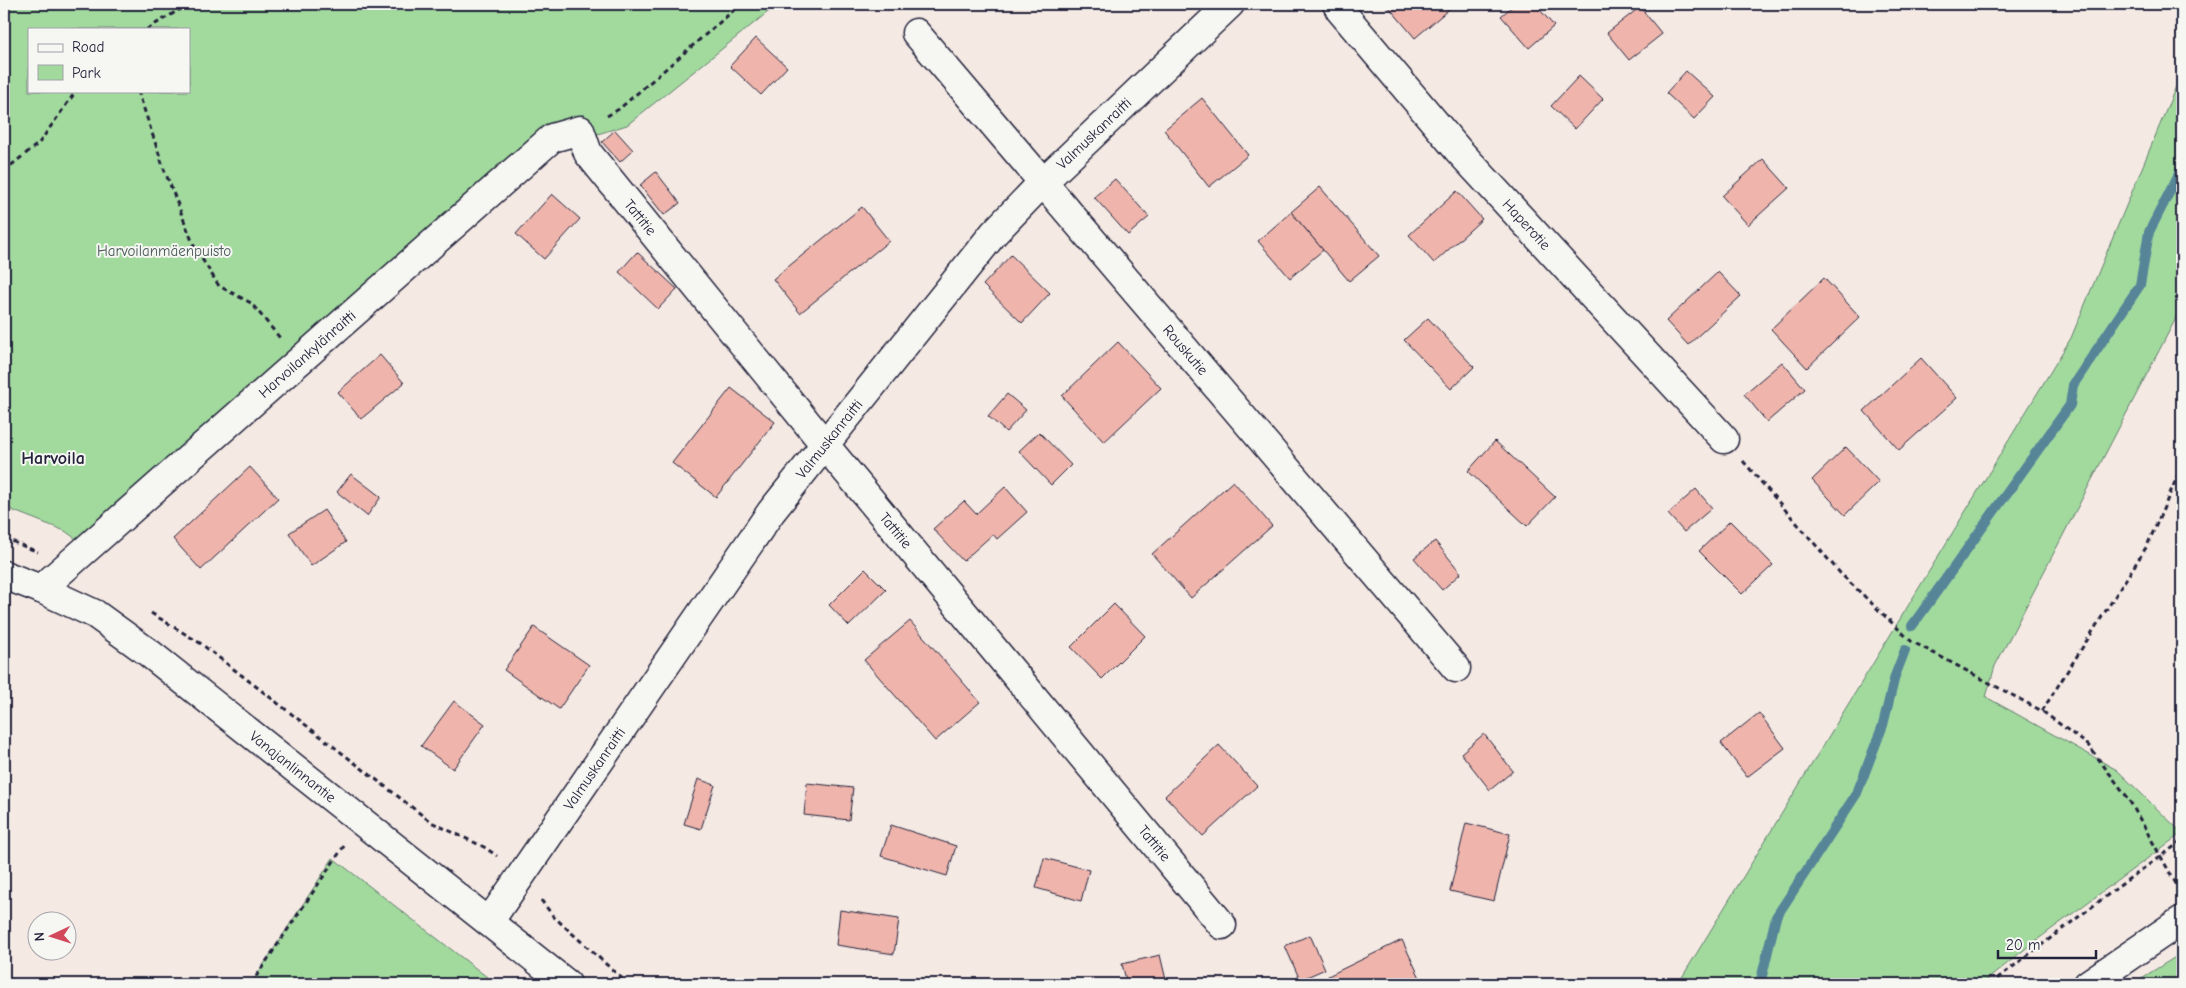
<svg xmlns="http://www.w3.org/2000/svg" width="2186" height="988" viewBox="0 0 2186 988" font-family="'Comic Neue',sans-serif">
<rect width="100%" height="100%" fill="#f5e9e4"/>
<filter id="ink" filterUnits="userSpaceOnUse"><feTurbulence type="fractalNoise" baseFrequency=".02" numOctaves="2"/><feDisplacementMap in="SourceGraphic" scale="10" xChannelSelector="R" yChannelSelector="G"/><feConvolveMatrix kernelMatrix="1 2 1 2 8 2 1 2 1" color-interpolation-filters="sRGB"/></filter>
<g filter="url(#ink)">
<g fill="#a2da9e" stroke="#627e6c" fill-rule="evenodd">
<path d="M4 4H778L627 125 591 136 584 114 542 131 79 541 65 531 4 507ZM29 29H189V91H29Z"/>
<path d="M2182 72V298L2175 320 1995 666 1986 697 2117 770 2182 833 2030 945 1982 984H1678L2071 338Z"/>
<path d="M333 858 496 984H251Z"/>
<path d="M2182 953V984H2132Z"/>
</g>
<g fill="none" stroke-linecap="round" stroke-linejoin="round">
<g stroke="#568598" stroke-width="10">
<path d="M1912 626 2070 405 2073 385 2140 285 2149 232 2182 168"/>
<path d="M1760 984 1776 917 1857 793 1883 725 1895 676 1905 650"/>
</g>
</g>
<g fill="#efb5ac" stroke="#22223b">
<path d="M1389 4H1455L1415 38 1387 5Z"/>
<path d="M1515 4H1535L1554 26 1529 48 1501 16Z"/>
<path d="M1640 7 1662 34 1629 60 1607 33Z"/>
<path d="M756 38 787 67 761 95 730 66Z"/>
<path d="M1686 71 1715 97 1694 119 1666 93Z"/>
<path d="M1579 76 1603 99 1575 129 1551 106Z"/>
<path d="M1202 98 1248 155 1209 187 1164 130Z"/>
<path d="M615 130 633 150 620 162 602 142Z"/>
<path d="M1763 159 1789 188 1748 225 1722 196Z"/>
<path d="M656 172 680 203 664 215 640 185Z"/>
<path d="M1115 179 1149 217 1128 235 1094 197Z"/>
<path d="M1320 187 1379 256 1349 281 1291 212Z"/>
<path d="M1457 191 1482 219 1434 263 1409 235Z"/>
<path d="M552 194 580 219 544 259 516 234Z"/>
<path d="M862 207 889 241 800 313 773 279Z"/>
<path d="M1291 212 1323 250 1290 278 1258 241Z"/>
<path d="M637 252 677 289 658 309 619 272Z"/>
<path d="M1011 255 1050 293 1022 323 983 285Z"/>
<path d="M1718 272 1741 296 1688 345 1666 321Z"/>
<path d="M1824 278 1860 317 1807 368 1771 329Z"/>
<path d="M1428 318 1474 367 1451 389 1404 340Z"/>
<path d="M1118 342 1161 388 1104 442 1062 396Z"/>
<path d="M380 355 404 383 361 419 338 392Z"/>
<path d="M1921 358 1957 398 1899 450 1864 411Z"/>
<path d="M1782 362 1805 389 1767 422 1744 394Z"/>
<path d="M731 388 775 422 716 497 672 463Z"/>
<path d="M1007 394 1026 410 1006 432 988 416Z"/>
<path d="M1039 432 1071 465 1051 485 1019 451Z"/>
<path d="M1495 441 1555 497 1527 526 1468 471Z"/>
<path d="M1846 447 1879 482 1845 515 1812 480Z"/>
<path d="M250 467 278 498 201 570 173 539Z"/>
<path d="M351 474 381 497 367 516 337 492Z"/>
<path d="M1233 481 1272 526 1191 598 1152 554Z"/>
<path d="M1005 487 1027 512 997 539 993 534 963 561 933 529 964 501 976 514Z"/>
<path d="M1696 489 1712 508 1684 532 1668 514Z"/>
<path d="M324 510 346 542 311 566 289 533Z"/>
<path d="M1730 521 1773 565 1742 594 1699 551Z"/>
<path d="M1435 541 1461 573 1442 590 1414 558Z"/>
<path d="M865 569 886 590 849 626 829 605Z"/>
<path d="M1114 604 1145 636 1102 679 1071 647Z"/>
<path d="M910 621 980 702 935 741 864 660Z"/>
<path d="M534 627 589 665 559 709 504 670Z"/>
<path d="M454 701 485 724 453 769 421 746Z"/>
<path d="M1759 713 1785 748 1747 777 1721 743Z"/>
<path d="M1484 734 1513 771 1490 790 1461 753Z"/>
<path d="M1219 745 1257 786 1203 836 1165 796Z"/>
<path d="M698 779 715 785 701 829 684 824Z"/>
<path d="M807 783 853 788 849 820 804 815Z"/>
<path d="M1466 823 1510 834 1494 901 1450 891Z"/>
<path d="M891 825 956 846 947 876 881 856Z"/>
<path d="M1044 858 1089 870 1081 901 1036 888Z"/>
<path d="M840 910 899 919 894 954 836 945Z"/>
<path d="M1310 935 1325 969 1300 980 1285 946Z"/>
<path d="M1402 940 1422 982 1418 984H1331L1328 976Z"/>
<path d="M1160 955 1167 984H1127L1122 964Z"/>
</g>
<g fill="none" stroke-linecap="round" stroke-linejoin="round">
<g stroke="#22223b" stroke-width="31">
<g id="minor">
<path id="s1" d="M1337 4 1340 10 1458 150 1724 439"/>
<path id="s2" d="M916 33 1456 668"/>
<path id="s3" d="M4 575 41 589 95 614 149 653 567 984"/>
<path id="s4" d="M41 589 552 138 580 130 588 153 825 445 1222 925"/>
<path id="s5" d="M489 922 771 512 994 233 1043 182 1230 4"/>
<path d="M2088 984 2182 920"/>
</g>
</g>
<g stroke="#22223b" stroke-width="3" stroke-dasharray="5 4" stroke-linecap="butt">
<path d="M147 29 189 4"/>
<path d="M138 91 164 169 194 246 219 286 251 303 280 338"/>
<path d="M607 116 619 109 741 4"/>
<path d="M4 171 39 143 76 91"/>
<path d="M1743 461 1840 573 1911 641 2042 711 2088 745 2128 798 2179 889"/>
<path d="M4 538 38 552"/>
<path d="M151 613 200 643 431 822 484 847 497 856"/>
<path d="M2042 711 2147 546 2182 466"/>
<path d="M541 900 553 916 628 984"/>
<path d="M251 984 344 846"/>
<path d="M1990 984 2130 878 2182 841"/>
</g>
<use href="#minor" stroke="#f6f6f2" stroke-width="28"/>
</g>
</g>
<g text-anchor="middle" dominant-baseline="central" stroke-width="4" stroke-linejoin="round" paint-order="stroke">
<g font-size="15" fill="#22223b" stroke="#f6f6f2">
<text stroke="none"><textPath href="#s5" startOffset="996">Valmuskanraitti</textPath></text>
<text stroke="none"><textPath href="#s4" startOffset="818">Tattitie</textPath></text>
<text stroke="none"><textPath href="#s1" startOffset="291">Haperotie</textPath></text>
<text stroke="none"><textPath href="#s2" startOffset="416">Rouskutie</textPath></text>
<text stroke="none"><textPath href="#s4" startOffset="355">Harvoilankylänraitti</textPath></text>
<text stroke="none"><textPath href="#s5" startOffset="591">Valmuskanraitti</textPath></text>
<text stroke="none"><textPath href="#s4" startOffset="1222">Tattitie</textPath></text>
<text stroke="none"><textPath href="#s3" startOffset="349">Vanajanlinnantie</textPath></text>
<text stroke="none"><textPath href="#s5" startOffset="186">Valmuskanraitti</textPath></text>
<text stroke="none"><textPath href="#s4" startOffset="1628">Tattitie</textPath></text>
</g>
<g font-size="15" fill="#485959" stroke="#f6f6f2">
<text x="164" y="251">Harvoilanmäenpuisto</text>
</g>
<g font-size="18" font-weight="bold" fill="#22223b" stroke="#f6f6f2">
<text x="53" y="458">Harvoila</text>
</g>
</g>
<rect width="2186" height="988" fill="none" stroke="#f6f6f2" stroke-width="20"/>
<rect x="10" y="10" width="2166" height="968" fill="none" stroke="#22223b" stroke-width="2" filter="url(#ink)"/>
<rect x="28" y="28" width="162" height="65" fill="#f6f6f2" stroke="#a1a1a9"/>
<rect x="38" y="44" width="25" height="8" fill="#f6f6f2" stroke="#a1a1a9"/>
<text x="72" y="52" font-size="15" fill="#22223b">Road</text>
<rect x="38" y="65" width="25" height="15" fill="#a2da9e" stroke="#a1a1a9"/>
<text x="72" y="78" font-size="15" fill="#22223b">Park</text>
<g transform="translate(52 936) rotate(266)"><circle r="24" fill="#f6f6f2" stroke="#a1a1a9"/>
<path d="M0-4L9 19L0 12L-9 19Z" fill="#d1495b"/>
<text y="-8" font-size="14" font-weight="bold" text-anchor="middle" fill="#22223b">N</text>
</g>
<path d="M1998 950v8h98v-8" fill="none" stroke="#22223b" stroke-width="2.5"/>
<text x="2006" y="950" font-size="15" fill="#22223b" stroke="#f6f6f2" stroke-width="4" paint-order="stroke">20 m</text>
</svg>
